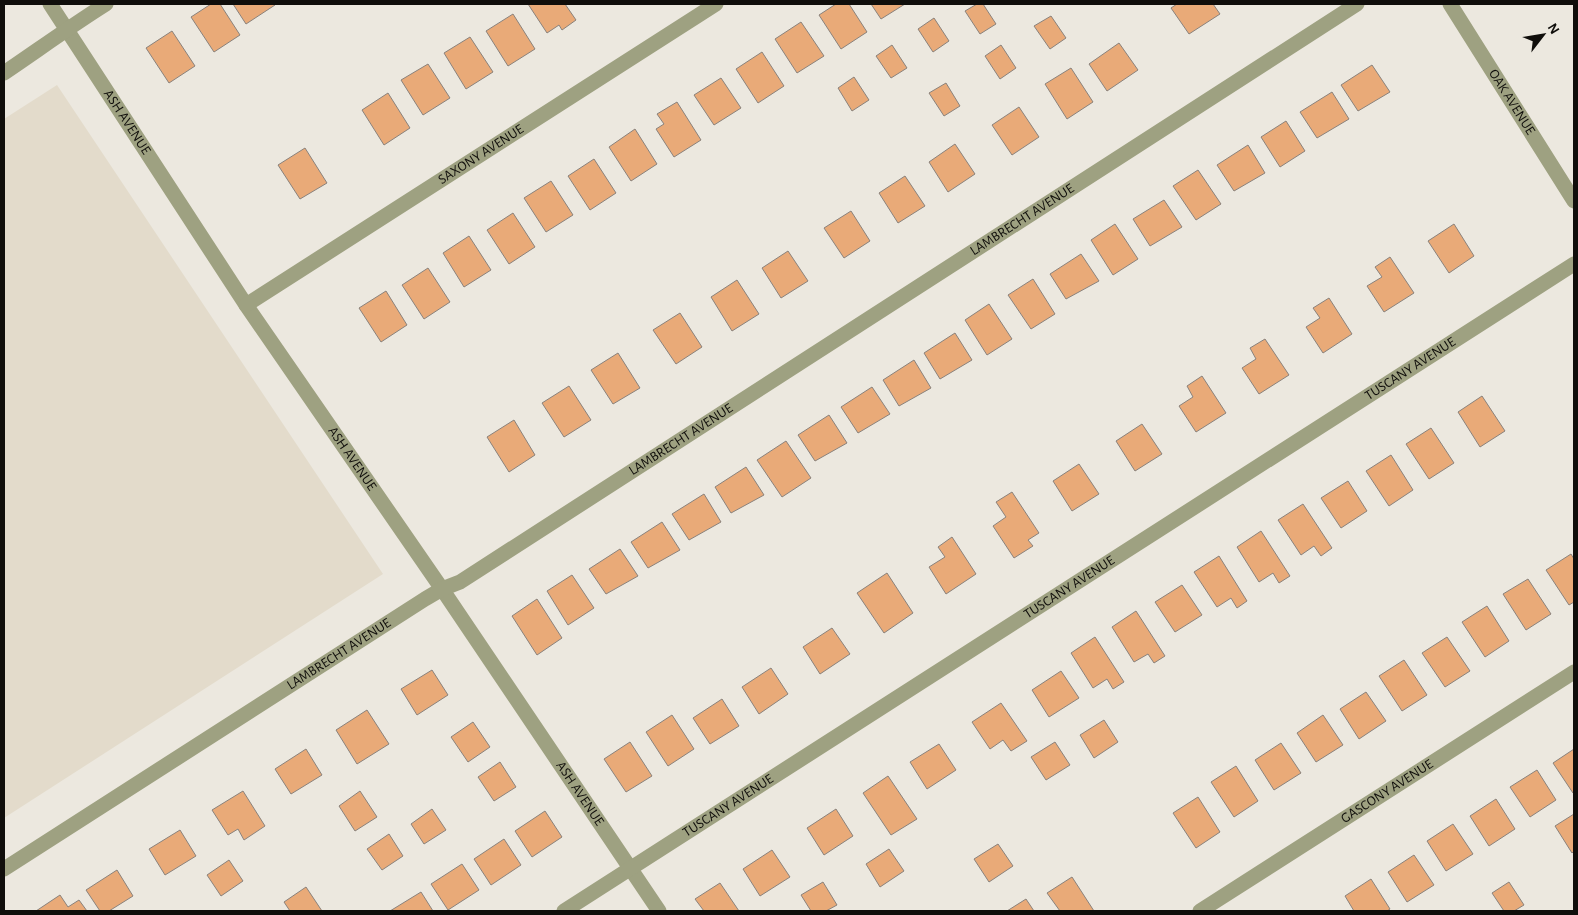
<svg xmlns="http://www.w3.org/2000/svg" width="1578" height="915" viewBox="0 0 1578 915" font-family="'Alegreya Sans',sans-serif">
<rect width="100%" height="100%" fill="#ece8df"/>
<path fill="#e3dbcb" d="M57 85 383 574 4 818V119Z"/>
<g fill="#e9aa78" stroke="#8a827c">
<path d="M211 4H220L240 35 214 52 191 17Z"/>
<path d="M233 4H275V5L246 24Z"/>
<path d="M528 4H565L576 20 562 30 559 25 547 33Z"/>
<path d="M836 4H849L867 32 841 49 819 15Z"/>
<path d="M871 4H905L881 19Z"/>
<path d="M977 4H983L996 24 980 34 965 11Z"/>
<path d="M1177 4H1213L1220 14 1189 34 1171 8Z"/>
<path d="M513 14 535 49 508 66 486 31Z"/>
<path d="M1051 16 1066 38 1050 49 1034 26Z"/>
<path d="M934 18 949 41 933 52 918 29Z"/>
<path d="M801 22 824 56 797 73 775 39Z"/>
<path d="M172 31 195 66 169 83 146 48Z"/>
<path d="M470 37 493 72 466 89 444 53Z"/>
<path d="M1119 43 1138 70 1107 91 1089 64Z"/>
<path d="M892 45 907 68 891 78 876 56Z"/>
<path d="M1001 45 1016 68 1000 79 985 56Z"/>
<path d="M762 52 784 86 758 103 736 69Z"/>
<path d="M428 64 450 98 423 115 401 80Z"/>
<path d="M1372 65 1390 92 1358 111 1341 85Z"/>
<path d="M1071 68 1093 102 1067 119 1045 84Z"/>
<path d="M854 77 869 100 852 111 838 88Z"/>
<path d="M721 78 741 108 714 125 694 95Z"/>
<path d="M946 83 960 106 944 116 929 93Z"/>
<path d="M1332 92 1349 119 1317 138 1300 112Z"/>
<path d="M388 93 410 128 384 145 362 110Z"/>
<path d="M677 102 701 140 674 157 656 129 664 124 657 114Z"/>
<path d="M1019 107 1039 137 1012 155 992 125Z"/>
<path d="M1286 121 1305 151 1280 167 1261 137Z"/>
<path d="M635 129 657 164 631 181 609 147Z"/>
<path d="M955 144 975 174 948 192 929 162Z"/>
<path d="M1248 145 1265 173 1234 191 1217 165Z"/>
<path d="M305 148 327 183 300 199 278 165Z"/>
<path d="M594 159 616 193 590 210 568 176Z"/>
<path d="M1198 170 1221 204 1196 220 1173 186Z"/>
<path d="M905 176 925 206 898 223 879 193Z"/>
<path d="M551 181 573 215 546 232 524 198Z"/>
<path d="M1164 200 1182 227 1150 246 1133 219Z"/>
<path d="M851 211 870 241 844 258 824 228Z"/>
<path d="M513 213 535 247 509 264 487 230Z"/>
<path d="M1115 224 1138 259 1113 275 1091 240Z"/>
<path d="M1454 224 1474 256 1449 273 1428 241Z"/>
<path d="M469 236 491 270 464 287 443 253Z"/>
<path d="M788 251 808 281 781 298 762 268Z"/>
<path d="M1081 254 1099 281 1066 299 1050 274Z"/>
<path d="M1390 257 1414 293 1384 312 1367 286 1382 277 1375 267Z"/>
<path d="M428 268 450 302 424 319 402 285Z"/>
<path d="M1033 279 1055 314 1031 329 1008 295Z"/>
<path d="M737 280 759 314 732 331 711 297Z"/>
<path d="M386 291 407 325 381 342 359 308Z"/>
<path d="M1329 298 1352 334 1323 353 1306 327 1320 318 1313 308Z"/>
<path d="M989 304 1012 339 987 355 965 320Z"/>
<path d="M680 313 702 347 676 364 653 330Z"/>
<path d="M955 333 972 360 940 379 924 353Z"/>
<path d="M1265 339 1289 375 1259 394 1242 368 1256 359 1250 348Z"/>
<path d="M618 353 640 388 613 404 591 370Z"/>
<path d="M914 360 931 388 899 406 883 380Z"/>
<path d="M1202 376 1226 413 1196 432 1179 406 1193 397 1187 386Z"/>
<path d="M569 386 591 420 564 437 542 403Z"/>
<path d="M872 387 890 414 858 433 841 407Z"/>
<path d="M1482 396 1505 431 1480 447 1458 412Z"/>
<path d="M829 415 847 443 815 461 798 435Z"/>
<path d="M514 420 535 455 509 472 487 437Z"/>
<path d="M1142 424 1162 454 1135 471 1116 441Z"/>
<path d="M1431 428 1454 463 1429 479 1406 444Z"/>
<path d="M786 441 811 478 782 497 757 460Z"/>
<path d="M1391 455 1413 490 1389 506 1366 471Z"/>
<path d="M1079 464 1099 494 1072 511 1053 481Z"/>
<path d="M746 467 764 495 731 513 715 487Z"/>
<path d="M1348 481 1367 511 1341 528 1321 498Z"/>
<path d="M1012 492 1039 533 1028 540 1033 546 1014 558 993 526 1006 517 996 502Z"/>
<path d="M704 494 721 522 689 540 672 514Z"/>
<path d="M1303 504 1332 548 1321 556 1314 546 1301 555 1278 520Z"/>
<path d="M662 522 680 550 648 568 631 542Z"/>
<path d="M1261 531 1290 576 1279 583 1273 573 1259 582 1237 547Z"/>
<path d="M952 537 976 574 946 594 929 567 945 557 938 547Z"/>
<path d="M620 549 638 576 606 594 589 569Z"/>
<path d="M1571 554 1574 559V602L1569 605 1546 570Z"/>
<path d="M1219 556 1247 601 1237 608 1231 598 1217 607 1194 572Z"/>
<path d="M887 573 913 613 884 633 857 593Z"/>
<path d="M572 575 594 608 568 625 547 591Z"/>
<path d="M1528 579 1551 614 1526 630 1503 594Z"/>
<path d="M1182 585 1202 615 1175 632 1155 602Z"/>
<path d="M537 599 562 638 537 655 512 616Z"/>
<path d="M1487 606 1509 641 1485 657 1462 622Z"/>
<path d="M1136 611 1165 656 1154 663 1148 654 1134 662 1112 627Z"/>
<path d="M832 628 850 654 820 674 803 647Z"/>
<path d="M1095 637 1124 682 1113 689 1107 679 1093 688 1071 653Z"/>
<path d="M1447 637 1470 671 1445 687 1422 653Z"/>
<path d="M1404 660 1427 695 1402 711 1379 676Z"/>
<path d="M771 668 788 694 759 714 742 687Z"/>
<path d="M432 670 448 695 417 715 401 689Z"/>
<path d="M1061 671 1079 698 1049 717 1032 690Z"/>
<path d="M1366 692 1386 721 1359 739 1340 709Z"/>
<path d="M722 699 739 726 710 744 693 718Z"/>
<path d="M1001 703 1027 741 1011 751 1003 740 990 749 972 722Z"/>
<path d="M367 710 389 744 357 764 336 730Z"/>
<path d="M672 715 694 749 668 766 646 732Z"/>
<path d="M1323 715 1343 745 1316 762 1297 733Z"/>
<path d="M1104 720 1118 742 1094 758 1080 735Z"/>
<path d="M473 722 490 747 468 762 451 737Z"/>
<path d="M630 742 652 776 626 792 604 759Z"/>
<path d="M1055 742 1070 765 1046 780 1031 757Z"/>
<path d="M1281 743 1301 773 1274 790 1255 760Z"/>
<path d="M939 744 956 770 927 789 910 762Z"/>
<path d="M306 749 322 775 291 794 275 769Z"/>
<path d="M1574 749V792L1573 793 1553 763Z"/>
<path d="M500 762 516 787 494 801 478 777Z"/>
<path d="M1236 766 1258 801 1234 817 1211 782Z"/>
<path d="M1537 770 1556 800 1530 817 1510 787Z"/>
<path d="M888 776 917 819 891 835 863 793Z"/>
<path d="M243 791 265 826 244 840 238 829 228 835 212 810Z"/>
<path d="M360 791 377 817 355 831 339 806Z"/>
<path d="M1198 797 1220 832 1196 848 1173 813Z"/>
<path d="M1496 799 1515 829 1489 846 1470 816Z"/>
<path d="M432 809 446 830 424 844 411 824Z"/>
<path d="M836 809 853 836 824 855 807 828Z"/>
<path d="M545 811 562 837 532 857 515 831Z"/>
<path d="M1574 814V851L1572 853 1555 826Z"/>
<path d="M1453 824 1473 854 1446 871 1427 841Z"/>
<path d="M180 830 196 856 165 875 149 849Z"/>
<path d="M389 834 403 856 382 870 367 849Z"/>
<path d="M504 839 521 865 491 885 474 859Z"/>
<path d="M998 844 1013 866 989 882 974 859Z"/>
<path d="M889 849 904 871 880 887 866 864Z"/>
<path d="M772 850 790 877 760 896 743 869Z"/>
<path d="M1414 855 1434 885 1407 902 1388 872Z"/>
<path d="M229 860 243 881 221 896 207 875Z"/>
<path d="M462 864 479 890 448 910 431 884Z"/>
<path d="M117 870 133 896 109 911H100L86 890Z"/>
<path d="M1072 877 1094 911H1060L1047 893Z"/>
<path d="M1371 879 1390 909 1387 911H1354L1345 896Z"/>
<path d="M823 882 837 905 826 911H811L801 895Z"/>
<path d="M1509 882 1524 905 1514 911H1504L1492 893Z"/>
<path d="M720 883 739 911H704L695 899Z"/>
<path d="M306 887 322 911H290L284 902Z"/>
<path d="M421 892 433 911H390Z"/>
<path d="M60 895 68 907 79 900 87 911H36Z"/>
<path d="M1026 899 1034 911H1007Z"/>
</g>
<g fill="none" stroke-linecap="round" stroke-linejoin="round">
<g stroke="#9ea181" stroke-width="15">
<path id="s1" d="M50 4 246 305 442 589 659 911"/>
<path id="s2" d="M1450 4 1574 201"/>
<path d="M4 73C38 50 71 26 106 4"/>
<path id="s3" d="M246 305 716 4"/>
<path id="s4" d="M4 869 425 599 442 589 460 582 1357 4"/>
<path id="s5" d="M564 911 1574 264"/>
<path id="s6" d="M1200 911 1574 672"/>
</g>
</g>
<g text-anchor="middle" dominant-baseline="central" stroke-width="4" stroke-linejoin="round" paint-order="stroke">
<g font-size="14" fill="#100e0b" stroke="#ece8df">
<text stroke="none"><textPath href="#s2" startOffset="116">OAK AVENUE</textPath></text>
<text stroke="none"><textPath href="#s1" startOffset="141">ASH AVENUE</textPath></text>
<text stroke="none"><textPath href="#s3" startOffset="279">SAXONY AVENUE</textPath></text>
<text stroke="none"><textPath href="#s4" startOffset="1208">LAMBRECHT AVENUE</textPath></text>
<text stroke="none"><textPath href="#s5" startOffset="1005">TUSCANY AVENUE</textPath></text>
<text stroke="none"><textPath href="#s4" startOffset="802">LAMBRECHT AVENUE</textPath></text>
<text stroke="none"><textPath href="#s1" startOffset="546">ASH AVENUE</textPath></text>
<text stroke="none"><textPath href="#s5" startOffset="600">TUSCANY AVENUE</textPath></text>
<text stroke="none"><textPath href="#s4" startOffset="398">LAMBRECHT AVENUE</textPath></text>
<text stroke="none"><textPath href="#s6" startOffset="222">GASCONY AVENUE</textPath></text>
<text stroke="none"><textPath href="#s1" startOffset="951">ASH AVENUE</textPath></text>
<text stroke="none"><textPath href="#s5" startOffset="195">TUSCANY AVENUE</textPath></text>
</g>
</g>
<rect width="1578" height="915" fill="none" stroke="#100e0b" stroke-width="10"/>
<g transform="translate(1543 35) rotate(59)" stroke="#ece8df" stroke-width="4" paint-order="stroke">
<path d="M0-4L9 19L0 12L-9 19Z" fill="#100e0b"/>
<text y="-8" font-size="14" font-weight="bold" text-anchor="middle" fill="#100e0b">N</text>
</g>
</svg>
